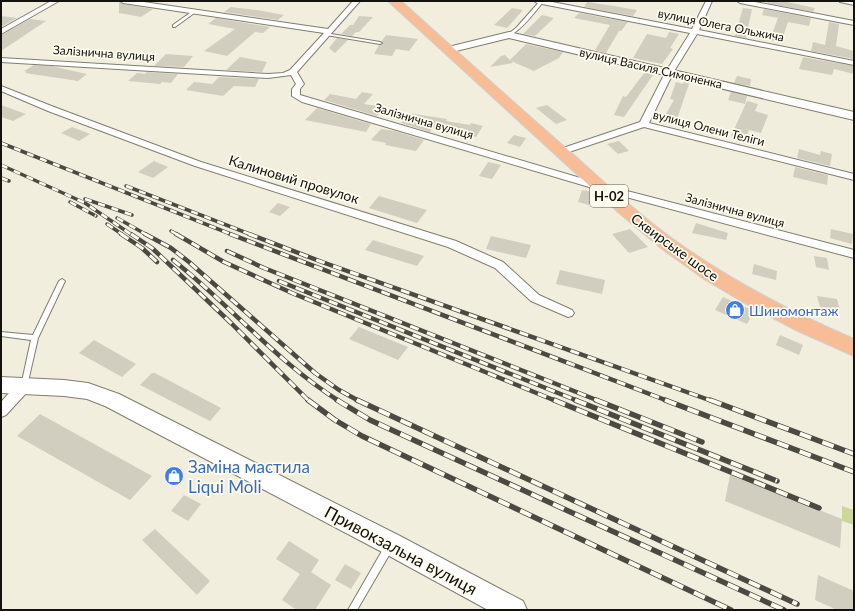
<svg xmlns="http://www.w3.org/2000/svg" width="855" height="611" viewBox="0 0 855 611" font-family="Lato,sans-serif">
<rect width="100%" height="100%" fill="#f2eede"/>
<path fill="#ccd899" d="M842 506 854 510V525L842 521Z"/>
<g fill="#d2cebf">
<path d="M768 1H783L815 8 813 12 767 3Z"/>
<path d="M119 2 123 4 153 9 141 17 119 13Z"/>
<path d="M587 2 614 6 637 10 633 16 584 7Z"/>
<path d="M231 7 257 10 284 15 278 20 224 12Z"/>
<path d="M512 8 523 10 507 28 494 25Z"/>
<path d="M743 8 752 9 746 38 735 36Z"/>
<path d="M764 9 811 18 809 26 788 22 781 43 770 40 778 18 762 15Z"/>
<path d="M579 13 628 22 621 31H619L606 53 595 50 610 25 574 18Z"/>
<path d="M542 15 554 18 535 36 523 34Z"/>
<path d="M1 16 17 18 1 27Z"/>
<path d="M359 16 373 17 359 32H356L352 36 341 34 350 25H353Z"/>
<path d="M216 18 270 27 263 33 255 32 227 56 204 51 235 29 208 24Z"/>
<path d="M30 19 46 21 1 51V35Z"/>
<path d="M829 22 839 24 836 46 854 51V59L811 51 813 42 825 45Z"/>
<path d="M669 32 679 34 670 48 673 49 662 64 633 58 647 34 666 38Z"/>
<path d="M386 35 418 39 409 51 396 49 392 56 374 54 379 45 383 44 382 41Z"/>
<path d="M337 38 348 40 335 53 329 48Z"/>
<path d="M526 44 563 52 559 58 534 71 511 61 513 63 490 67 501 56 505 55 510 60Z"/>
<path d="M166 54 193 56 184 67 154 66Z"/>
<path d="M240 57 267 62 262 72 226 70Z"/>
<path d="M803 57 854 66V74L834 69 832 75 799 69Z"/>
<path d="M34 65 51 66 87 74 78 81 25 73 27 72 24 71Z"/>
<path d="M147 72 178 74 171 83 162 82 160 84 128 81 137 73 145 74Z"/>
<path d="M645 72 653 75 624 117 614 115 623 96 626 97Z"/>
<path d="M737 76 751 79 750 86 734 83Z"/>
<path d="M219 77 259 79 255 87 234 86 223 96 186 90 194 82 212 84Z"/>
<path d="M676 82 683 84 684 82 689 84 676 122 663 119 674 100 670 99Z"/>
<path d="M362 92 373 94 364 104 383 107 377 116 324 100 330 94 356 99Z"/>
<path d="M731 92 747 96 745 104 728 100Z"/>
<path d="M747 101 758 104 755 111 768 115 761 133 749 130 745 140 731 136Z"/>
<path d="M1 105 26 114 13 121 1 117Z"/>
<path d="M547 105 567 120 556 124 536 108Z"/>
<path d="M317 108 371 124 366 132 305 120Z"/>
<path d="M408 113 447 119 446 121 470 125 471 123 483 126 476 137 433 128 430 132 401 123Z"/>
<path d="M72 127 90 134 79 141 61 133Z"/>
<path d="M381 129 395 131 424 140 416 151 385 145 386 143 371 140Z"/>
<path d="M514 135 526 138 520 147 507 143Z"/>
<path d="M619 141 629 151 618 154 607 144Z"/>
<path d="M799 149 820 155 821 151 832 154 830 166 797 158Z"/>
<path d="M154 161 168 167 153 178 138 172Z"/>
<path d="M488 162 501 165 492 179 479 176Z"/>
<path d="M795 167 828 175 827 185 793 177Z"/>
<path d="M582 190 593 192 589 205 578 202Z"/>
<path d="M379 196 427 210 417 223 369 208Z"/>
<path d="M278 203 290 207 280 216 269 212Z"/>
<path d="M696 223 728 233 726 240 692 233Z"/>
<path d="M630 229 648 247 629 253 612 234Z"/>
<path d="M831 229 853 234 852 244 830 238Z"/>
<path d="M491 236 531 245 526 258 486 249Z"/>
<path d="M373 240 424 256 417 266 365 250Z"/>
<path d="M814 256 827 258 829 270 816 267Z"/>
<path d="M754 264 777 271 776 280 752 274Z"/>
<path d="M560 270 605 280 602 294 556 284Z"/>
<path d="M817 296 837 299 840 310 820 307Z"/>
<path d="M723 297 754 311 747 324 715 310Z"/>
<path d="M359 327 408 347 398 360 349 339Z"/>
<path d="M780 335 803 345 799 355 776 345Z"/>
<path d="M94 340 136 364 122 377 79 353Z"/>
<path d="M152 373H155L221 408 210 421 198 415 140 385Z"/>
<path d="M40 414 152 476 130 500 17 436Z"/>
<path d="M172 469 184 473 177 483 165 479Z"/>
<path d="M730 475 842 519 840 548 725 501Z"/>
<path d="M184 495 201 504 188 521 171 511Z"/>
<path d="M155 529 210 581 197 595 142 540Z"/>
<path d="M289 541 319 560 311 572 331 585 315 610H297L282 600 300 574 276 559Z"/>
<path d="M345 564 361 573 351 589 335 580Z"/>
<path d="M818 575 854 591V610H837L815 600Z"/>
</g>
<g fill="none" stroke-linecap="round" stroke-linejoin="round">
<g stroke="#817d6f" stroke-width="2">
<g id="lane">
<path d="M540 1 543 2C536 11 518 34 508 36V34L516 28Z"/>
<path d="M194 10 197 11 175 27H173V25Z"/>
<path d="M325 33 380 42 382 43 380 44 326 35H325Z"/>
<path d="M62 279 65 281 38 338 27 386 26 388 24 389 22 388 21 386 31 340 1 336V332L33 335 59 281Z"/>
<path d="M389 543 392 544 393 547 392 550 357 610H348L386 544Z"/>
</g>
</g>
<g stroke="#817d6f" stroke-width="2">
<g id="street">
<path d="M51 1H59L1 34V29Z"/>
<path d="M120 1H137L328 29 353 1H360L297 72 304 84 300 89V95L604 185 854 250V258L596 189 302 102 292 96V89L296 84 291 75 268 78 1 62V58L268 74 283 73 290 70 324 33 123 3Z"/>
<path d="M534 1H547L692 29 706 1H712L699 30 854 61V65L697 34 673 73 649 123 854 174V180L644 127 563 154H557L555 152 557 150 640 122 665 73 690 33 537 3Z"/>
<path d="M737 1H750L854 21V25L740 3Z"/>
<path d="M839 1H854V5L840 2Z"/>
<path d="M1 86 54 107 201 162 456 241 503 262 539 295 572 310 574 313 572 316 568 317 531 301 495 268 448 247 195 166 48 111 1 91Z"/>
<path d="M24 381 29 382 31 386 29 390 6 415 1 417V402L19 382Z"/>
</g>
</g>
<g stroke="#817d6f" stroke-width="2">
<g id="secondary">
<path d="M509 32 854 112V120L509 38 448 53 444 52 442 50 444 48Z"/>
<path d="M1 377 64 380 88 383 119 394 400 536 523 601 527 610H488L382 552 105 406 87 399 64 396 1 393Z"/>
</g>
</g>
<g stroke="#d0d0cf" stroke-width="2">
<path id="primary" d="M388 1H401C459 53 516 105 575 156 607 185 639 215 674 240 730 280 791 312 854 339V356L798 331 750 306 704 279 661 248 618 212Z"/>
</g>
<use href="#lane" fill="#fff" fill-rule="evenodd"/>
<use href="#street" fill="#fff" fill-rule="evenodd"/>
<use href="#secondary" fill="#fff" fill-rule="evenodd"/>
<use href="#primary" fill="#f7bd97" fill-rule="evenodd"/>
<g stroke="#4b4941" stroke-width="3.5">
<g id="rail-far2">
<path d="M1 143 233 235"/>
<path d="M1 165 85 203 132 235"/>
<path d="M1 178 9 181"/>
<path d="M126 186 252 235"/>
<path d="M85 199 132 215"/>
<path d="M70 202 96 216"/>
<path d="M117 218 147 235"/>
<path d="M107 224 123 235"/>
<path d="M171 231 178 235"/>
</g>
</g>
<g stroke="#4b4941" stroke-width="4.5">
<g id="rail-far1">
<path d="M121 234 142 248 157 262"/>
<path d="M131 234 152 248 231 323 309 401"/>
<path d="M145 234 171 248 189 262 315 373 339 390 359 401"/>
<path d="M176 234 224 262 292 293 556 401"/>
<path d="M230 234 668 401"/>
<path d="M249 234 322 262 712 401"/>
<path d="M227 251 264 268 599 401"/>
<path d="M173 260C230 305 277 362 339 401"/>
<path d="M279 281 578 401"/>
</g>
</g>
<g stroke="#4b4941" stroke-width="5.5">
<g id="rail">
<path d="M308 400 335 420 362 436 731 610"/>
<path d="M337 400 370 420 784 610"/>
<path d="M357 400 797 604"/>
<path d="M554 400 819 508"/>
<path d="M575 400 777 481"/>
<path d="M596 400 702 442"/>
<path d="M665 400 854 472"/>
<path d="M710 400 854 454"/>
</g>
</g>
<use href="#rail-far2" stroke="#fefbef" stroke-width="2.5" stroke-dasharray="7" stroke-linecap="butt"/>
<use href="#rail-far1" stroke="#fefbef" stroke-width="3" stroke-dasharray="9" stroke-linecap="butt"/>
<use href="#rail" stroke="#fefbef" stroke-width="4" stroke-dasharray="12" stroke-linecap="butt"/>
</g>
<defs>
<g id="shop-disc" transform="scale(1)"><circle r="9.5" fill="#3f7fe0" stroke="#fefbef"/><path d="M-5-2.5h2.3a2.7 3.5 0 0 1 5.4 0H5L5.5 6h-11ZM-1.5-2.5h3a1.5 2.3 0 0 0-3 0Z" fill="#fff"/></g>
</defs>
<g fill-rule="evenodd">
<use href="#shop-disc" x="735" y="310"/>
<use href="#shop-disc" x="174" y="476"/>
</g>
<g text-anchor="middle" dominant-baseline="central" stroke-width="3.5" stroke-linejoin="round" paint-order="stroke">
<g font-size="12" fill="#13120d" stroke="#fefbef">
<text transform="translate(721 25) rotate(11)">вулиця Олега Ольжича</text>
<text transform="translate(104 53) rotate(4)">Залізнична вулиця</text>
<text transform="translate(651 68) rotate(13)">вулиця Василя Симоненка</text>
<text transform="translate(424 121) rotate(16)">Залізнична вулиця</text>
<text transform="translate(709 128) rotate(14)">вулиця Олени Теліги</text>
<text transform="translate(735 210) rotate(15)">Залізнична вулиця</text>
</g>
<rect fill="#fefbef" stroke="#5a5851" stroke-width="1" x="590" y="185" width="38" height="22" rx="3"/>
<g font-size="13" font-weight="bold" fill="#13120d">
<text x="609" y="196">Н-02</text>
</g>
<g font-size="14" fill="#13120d" stroke="#fefbef">
<text transform="translate(294 179) rotate(17)">Калиновий провулок</text>
<text transform="translate(675 247) rotate(36)">Сквирське шосе</text>
</g>
<g font-size="14" fill="#366cbe" stroke="#fefbef" text-anchor="start">
<text x="749" y="310">Шиномонтаж</text>
</g>
<g font-size="17" fill="#366cbe" stroke="#fefbef" text-anchor="start">
<text x="188" y="466">Заміна мастила<tspan x="188" dy="20">Liqui Moli</tspan></text>
</g>
<g font-size="17" fill="#13120d" stroke="#fefbef">
<text transform="translate(401 550) rotate(28)">Привокзальна вулиця</text>
</g>
</g>
<rect width="855" height="611" fill="none" stroke="#13120d" stroke-width="4"/>
</svg>
